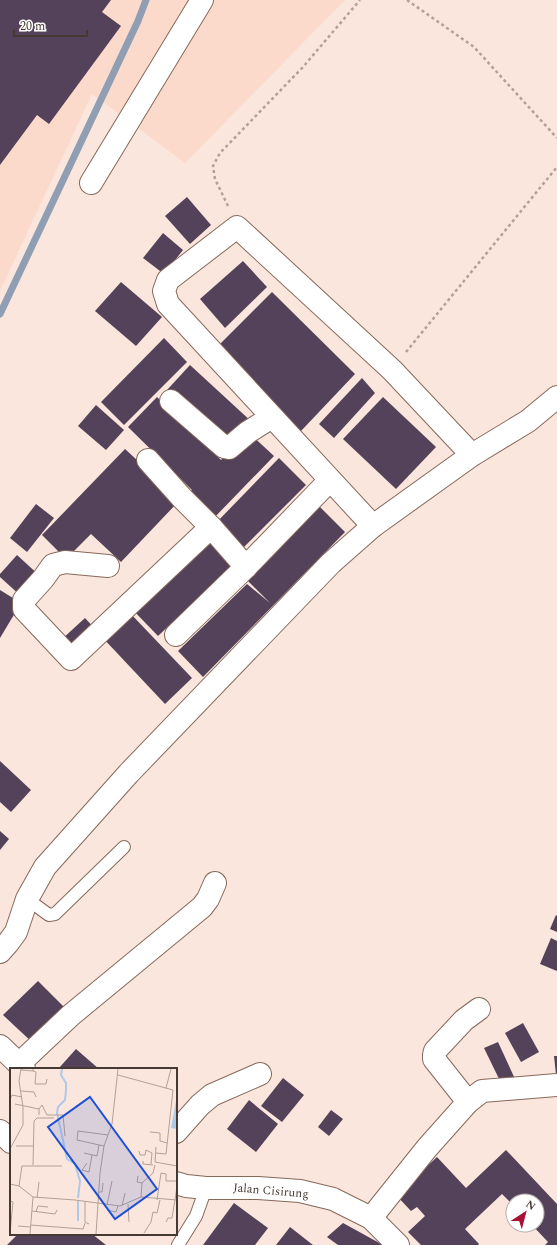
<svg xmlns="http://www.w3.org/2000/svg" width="557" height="1245" viewBox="0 0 557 1245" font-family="Spectral,serif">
<rect width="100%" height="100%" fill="#fae6dc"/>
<path fill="#fcdacb" d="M0 0H345L185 163 92 94 0 291Z"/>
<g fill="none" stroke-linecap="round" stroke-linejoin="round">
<path stroke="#909eb4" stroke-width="7" d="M0 314 138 21 146 0"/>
</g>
<g fill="#534259">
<path d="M0 0H111L102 12 121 26 49 124 37 115 0 165Z"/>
<path d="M187 197 211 225 190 244 165 216Z"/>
<path d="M163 233 183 250 164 274 143 258Z"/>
<path d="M243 261 267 287 225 328 200 299Z"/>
<path d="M121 282 162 317 136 346 95 311Z"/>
<path d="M272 292 355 374 301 431 218 346Z"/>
<path d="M164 338 187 362 124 425 101 402Z"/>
<path d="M190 365 253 423 230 446 167 390Z"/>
<path d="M362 378 375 393 334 438 319 424Z"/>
<path d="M157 397 221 460 249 433 274 456 211 521 186 496 192 490 128 427Z"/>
<path d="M383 397 436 447 396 489 343 439Z"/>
<path d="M96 405 124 430 106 450 78 426Z"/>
<path d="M125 449 150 472 178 502 121 562 91 534 66 559 42 535Z"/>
<path d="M279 458 306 485 238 553 214 525Z"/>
<path d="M36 504 54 518 27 552 10 538Z"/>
<path d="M318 505 345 532 203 677 178 651 247 584 270 603 245 578Z"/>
<path d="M207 537 233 565 158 636 131 608Z"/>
<path d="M17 555 41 577 22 597 0 577V574Z"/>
<path d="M0 590 21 603 0 638Z"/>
<path d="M129 612 192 678 165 704 102 637Z"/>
<path d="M85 618 97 631 74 653 61 640Z"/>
<path d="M0 761 31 790 11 812 0 802Z"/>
<path d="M0 831 9 839 0 850Z"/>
<path d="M556 915 557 916V932L550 929Z"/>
<path d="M551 938 557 941V971L540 964Z"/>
<path d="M38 981 69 1012 34 1044 3 1015Z"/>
<path d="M523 1023 539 1052 521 1062 505 1033Z"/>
<path d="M498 1042 515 1079 502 1085 484 1048Z"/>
<path d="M76 1049 99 1069H61L59 1068Z"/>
<path d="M554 1056H557V1075H556Z"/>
<path d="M283 1078 304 1095 282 1122 261 1106Z"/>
<path d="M249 1100 278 1124 256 1152 227 1129Z"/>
<path d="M331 1110 343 1119 329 1136 318 1127Z"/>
<path d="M506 1150 557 1204V1245H545L548 1242 532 1225H537V1201H513V1205L502 1194 465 1229 479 1244 478 1245H421L408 1232 425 1216 417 1207 411 1211 396 1195 437 1157 466 1188Z"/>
<path d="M234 1203 268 1228 255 1245H203Z"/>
<path d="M343 1223 383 1245H338L327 1237Z"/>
<path d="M290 1227 313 1245H276Z"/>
<path d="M18 1234H92L106 1245H7Z"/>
</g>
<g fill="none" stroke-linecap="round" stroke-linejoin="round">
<g stroke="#87695b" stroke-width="14">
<g id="service">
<path d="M27 899 49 915 55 914 124 847"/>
<path d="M178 1245 196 1216 206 1188"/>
</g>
</g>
<g stroke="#87695b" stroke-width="24">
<g id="minor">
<path d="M91 183 202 0"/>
<path d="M171 401 224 447 229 448 248 432 272 417"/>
<path d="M148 460 182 498 211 527 246 567 330 480"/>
<path d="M373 526 168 304 164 291 168 280 237 227 392 370 472 455"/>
<path d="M108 566 65 562 53 565 43 579 24 600V609L71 659 211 527"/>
<path d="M176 635 246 567"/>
<path d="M0 952 8 943 16 932 27 899 45 867 129 773 331 563 373 526 472 455 528 421 557 397"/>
<path d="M19 1064 71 1015 202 907 208 899 215 883"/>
<path d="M468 1102 482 1091 557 1085"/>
<path d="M0 1131 11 1142"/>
<path d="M176 1132 200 1105 212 1095 260 1074"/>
<path d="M371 1218 427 1148 468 1102 434 1059V1055L435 1051 464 1020 479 1009"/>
</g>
</g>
<g stroke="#87695b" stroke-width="24">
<g id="secondary">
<path d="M0 1046 24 1069"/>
<path d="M176 1183 186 1186 206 1188H258L300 1191 333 1199 371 1218 398 1245"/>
</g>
</g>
<g stroke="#b2a199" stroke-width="2.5" stroke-dasharray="3 3" stroke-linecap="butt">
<path d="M407 0 474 47 557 138"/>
<path d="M228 206 215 179 213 166 220 153 303 67 360 0"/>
<path d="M406 352 557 167"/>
</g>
<use href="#service" stroke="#fff" stroke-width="12"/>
<use href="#minor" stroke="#fff" stroke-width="22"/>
<use href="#secondary" stroke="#fff" stroke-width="22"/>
</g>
<g text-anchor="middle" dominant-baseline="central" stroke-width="4" stroke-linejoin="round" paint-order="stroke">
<g font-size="12" fill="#463933" stroke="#fff">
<text transform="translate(271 1191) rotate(5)">Jalan Cisirung</text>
</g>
</g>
<g transform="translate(10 1068)">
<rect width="167" height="167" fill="#fae6dc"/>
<path d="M166 33H167V61L161 60Z" fill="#afc9eb"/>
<path fill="none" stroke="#afc9eb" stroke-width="2" d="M52 1 51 7 56 15V22L55 32 48 39 47 45 57 91 65 96 70 113 68 130M68 133V153"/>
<path fill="none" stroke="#b2a198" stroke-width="1" d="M11 2 23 3V1M23 3 26 4 25 16H36L37 11M108 7 163 22 156 86 146 85M156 20 161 1M11 23 24 24 26 29M0 31 2 27 12 29M5 36 29 41V47M29 41 32 37 37 47H53L55 68M140 64 150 65V73L157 75M6 78H23M94 78 67 72 68 63 98 67M146 79 145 94 167 98M0 81 13 57V39L9 13 11 1M129 83 130 87H135L136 82 142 85 141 96M74 85 87 88 89 77M133 93V96L143 97M77 95 72 102 79 104 82 87M23 97 24 53 27 50H44M128 108 127 114 132 115 131 129M132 115 143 105 145 97M0 116 9 118 23 129 65 132 110 138 131 129 167 132M9 118 12 98H52M89 124H92L93 115M27 130 29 114M147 132 151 105 156 106V113H167M0 133 3 134 0 165M75 134V154L79 156M118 136 119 154M97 137 102 113M112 138 115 125M97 142 106 144 108 138M22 143 45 146 47 142M26 144 28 138 38 139M156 154 158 150H162L167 119M20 157 73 161 75 155M8 158 20 159M134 165 141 154 143 144 147 145 150 132M20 166 23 129M86 166 90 105 94 78 102 56 108 1"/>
<path fill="#1d4ed8" fill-opacity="0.15" stroke="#1d4ed8" stroke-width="2" d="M80 29 147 121 105 151 38 59Z"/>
<rect width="167" height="167" fill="none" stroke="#463933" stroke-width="2"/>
</g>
<g transform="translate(525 1213) rotate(36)"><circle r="19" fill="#ffffff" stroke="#b5b0ad"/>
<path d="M0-3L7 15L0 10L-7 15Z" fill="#a81035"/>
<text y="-6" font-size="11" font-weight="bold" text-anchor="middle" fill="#463933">N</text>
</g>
<path d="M14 30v6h73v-6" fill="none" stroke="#463933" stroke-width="2"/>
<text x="20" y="30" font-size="12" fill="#463933" stroke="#ffffff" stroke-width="3" paint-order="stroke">20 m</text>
</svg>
